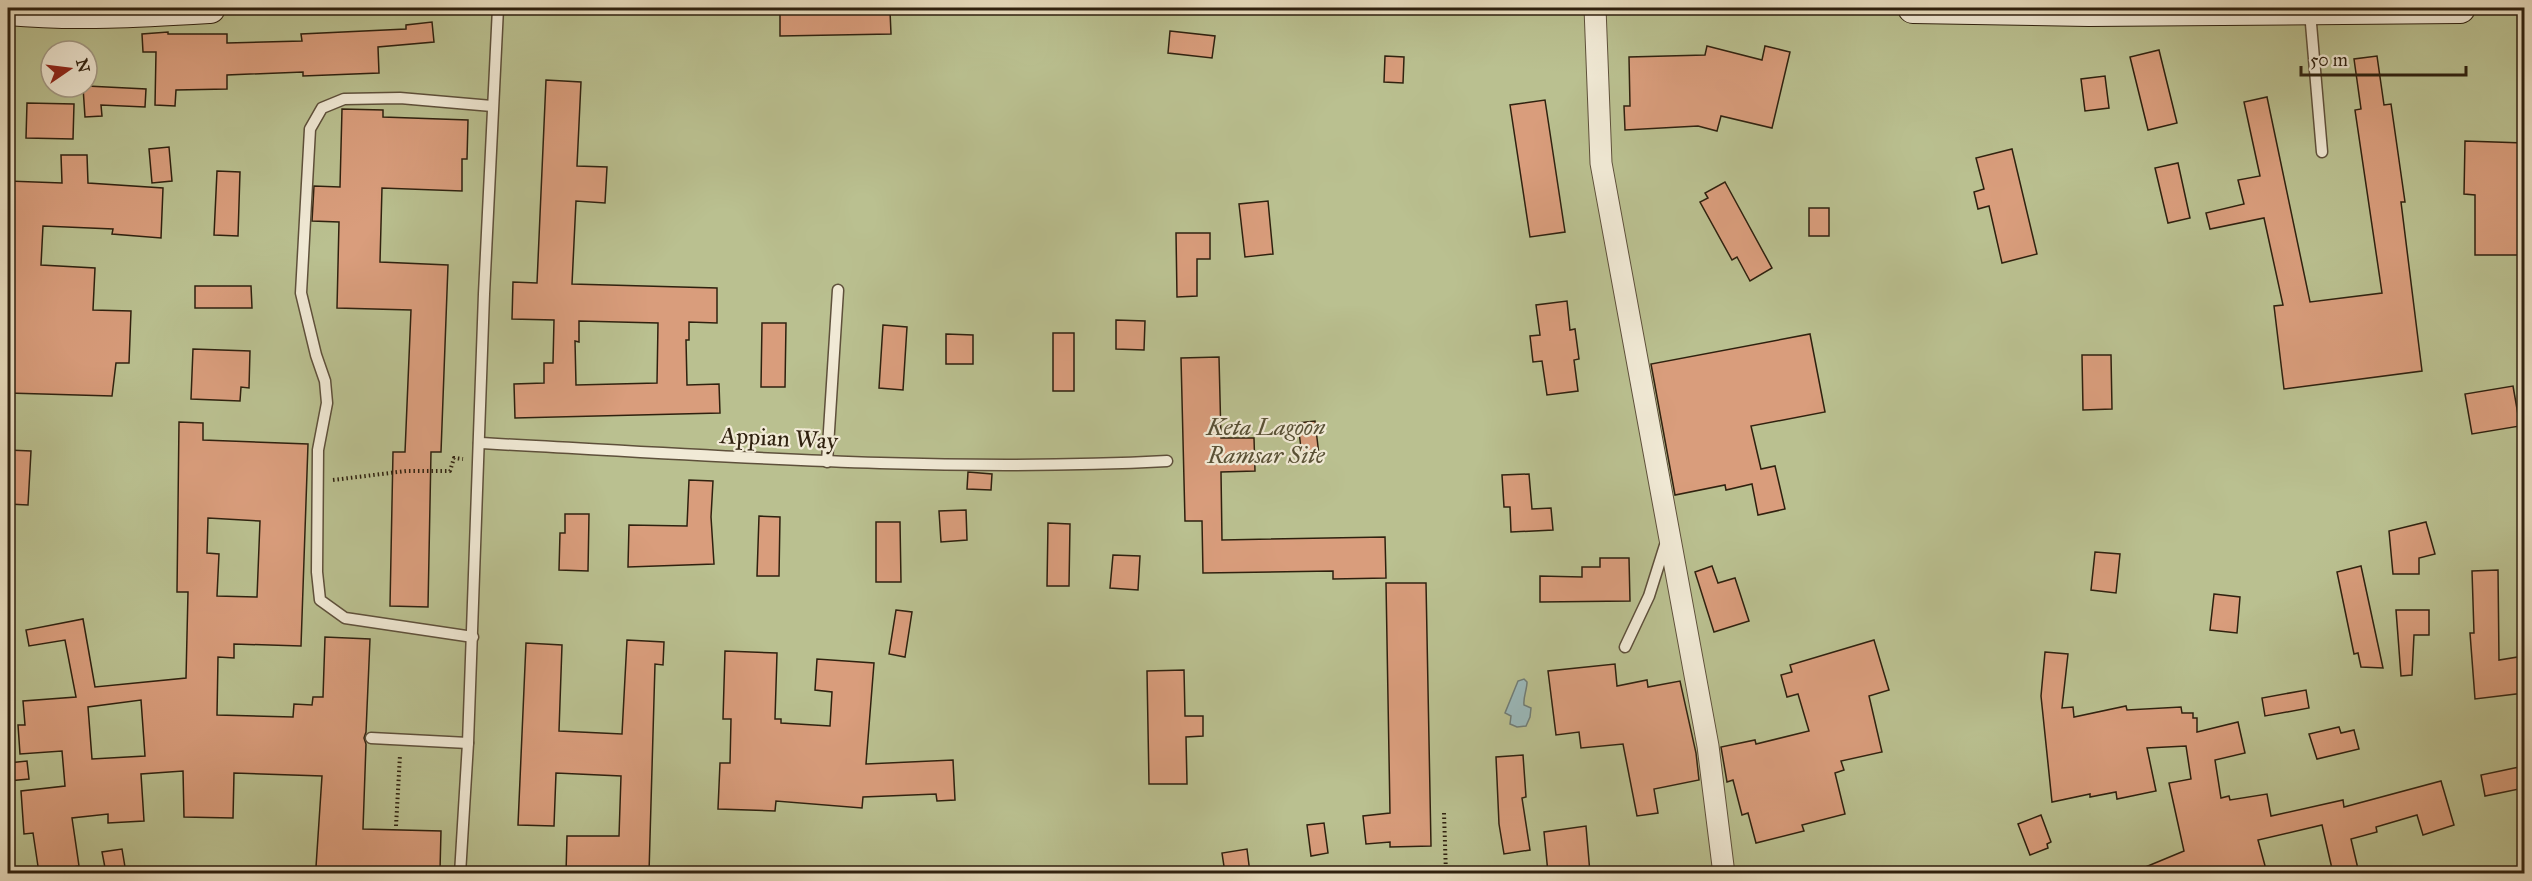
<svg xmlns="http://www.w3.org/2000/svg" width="2532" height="881" viewBox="0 0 2532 881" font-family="'IM FELL Great Primer',serif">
<rect width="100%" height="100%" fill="#e9dec0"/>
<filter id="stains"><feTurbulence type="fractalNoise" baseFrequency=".00333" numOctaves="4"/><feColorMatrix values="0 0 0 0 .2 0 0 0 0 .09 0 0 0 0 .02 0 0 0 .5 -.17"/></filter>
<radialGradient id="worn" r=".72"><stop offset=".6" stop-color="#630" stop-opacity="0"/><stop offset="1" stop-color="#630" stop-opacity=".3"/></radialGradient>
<path fill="#bac090" stroke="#747050" stroke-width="1.5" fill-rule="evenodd" d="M8 8H2524V873H8ZM51 51H87V87H51Z"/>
<path fill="#9bbabc" stroke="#707d77" stroke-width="1.5" d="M1524 679 1527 682C1527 690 1523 697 1524 705L1531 708 1530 717 1526 726 1517 727 1510 724 1511 716 1505 713 1518 681Z"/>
<g fill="#d99d7c" stroke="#2f210f" stroke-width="1.5" fill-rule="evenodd">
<path d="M890 11 891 34 780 36V13Z"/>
<path d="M432 22 434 42 378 47 379 73 303 76V72L227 75V89L176 90 175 106 155 105 156 52H143L142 34 168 32V34H227V43L302 41 301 34 406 29V25Z"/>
<path d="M1170 31 1215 36 1212 58 1168 53Z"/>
<path d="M1707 46 1762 60 1765 46 1790 52 1772 128 1721 116 1717 131 1698 126 1625 130 1624 106H1630L1629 57 1705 55Z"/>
<path d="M2159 50 2177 123 2148 130 2130 57Z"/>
<path d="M1385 56 1404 57 1403 83 1384 82Z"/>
<path d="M2377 56 2384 105 2391 104 2405 202H2401L2422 371 2284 389 2274 306 2283 305 2264 218 2210 229 2206 213 2244 204 2238 180 2260 176 2244 102 2267 97 2310 302 2382 293 2355 110 2361 109 2354 59Z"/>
<path d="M2105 76 2109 108 2085 111 2081 79Z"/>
<path d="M546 80 581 82 577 166 607 167 605 203 576 201 572 284 717 288V323L689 322V340H686L687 385 719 384 720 413 515 418 514 384 544 383V363H553L554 320 512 319 513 282 537 283ZM579 321 658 323 657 383 576 385 575 341 579 342Z"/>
<path d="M87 86 146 89 145 107 101 105 102 116 85 117 83 87Z"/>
<path d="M1545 100 1565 232 1530 237 1510 105Z"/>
<path d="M27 103 74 104 73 139 26 138Z"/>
<path d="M342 109 383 110V117L468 120 467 159H462V191L382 188 380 262 448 265 441 452H431L428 607 390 606 393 452H405L411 310 337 308 339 222 312 221 314 186 340 187Z"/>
<path d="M2465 141 2524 143V255H2475V195L2464 194Z"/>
<path d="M169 147 172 181 152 183 149 149Z"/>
<path d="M2012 149 2037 254 2002 263 1989 206 1978 209 1974 192 1984 189 1976 158Z"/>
<path d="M61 155H87L88 183 163 188 161 238 112 234 113 229 43 226 41 265 95 268 93 310 131 311 129 363H116L112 396 8 393V181L62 183Z"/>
<path d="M2178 163 2190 218 2168 223 2155 168Z"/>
<path d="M217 171 240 172 238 236 214 235Z"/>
<path d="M1725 182 1772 268 1750 281 1737 257 1732 260 1700 202 1708 198 1705 193Z"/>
<path d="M1268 201 1273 254 1245 257 1239 204Z"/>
<rect x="1809" y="208" width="20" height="28"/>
<path d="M1176 233H1210V259H1197V296L1177 297Z"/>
<path d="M195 286H251L252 308H195Z"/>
<path d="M1567 301 1570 330 1575 329 1579 359 1574 360 1578 391 1547 395 1542 361 1533 362 1530 336 1540 335 1536 305Z"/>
<path d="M1116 320 1145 321 1144 350 1116 349Z"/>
<path d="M762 323H786L785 387H761Z"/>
<path d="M883 325 907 327 903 390 879 388Z"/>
<rect x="1053" y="333" width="21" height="58"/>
<path d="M946 334 973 335V364H946Z"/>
<path d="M1810 334 1825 412 1751 426 1761 469 1775 466 1785 509 1758 515 1752 484 1726 490 1725 485 1675 495 1651 364Z"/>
<path d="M193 349 250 351 249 388 241 387 240 401 191 399Z"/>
<path d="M2082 355H2111L2112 409 2083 410Z"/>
<path d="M1219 357 1221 438H1254L1255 471 1221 472 1222 540 1385 537 1386 578 1333 579V571L1203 573 1202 521H1185L1181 358Z"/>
<path d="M2513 386 2520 426 2472 434 2465 394Z"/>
<path d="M1315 421 1319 455 1302 457 1298 423Z"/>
<path d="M179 422 203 423V440L308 444 301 646 234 644V658L218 657 217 715 293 717 294 704 312 705 313 697H323L325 637 370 639 366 732 364 738 366 744 363 829 441 831 440 870 316 867 322 776 234 773 233 818 184 817 183 771 141 774 144 821 108 823V814L72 818 79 866 39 873 33 833 24 834 21 791 65 786 62 751 20 754 18 725H25L23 701 76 697 65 640 29 646 26 630 83 619 95 687 186 678 188 592H177ZM208 518 260 521 257 597 217 596 219 554 207 553ZM141 700 145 756 92 759 88 707Z"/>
<path d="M8 450 31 451 28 505 8 504Z"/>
<path d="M968 472 992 474 991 490 967 489Z"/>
<path d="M1529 474 1532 509 1551 508 1553 530 1511 532 1510 507H1504L1502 475Z"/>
<path d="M689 480 713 481 711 517 714 564 628 567 629 525 687 526Z"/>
<path d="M966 510 967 540 941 542 939 511Z"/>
<path d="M565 514H589L588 571 559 570 560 533H565Z"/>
<path d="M759 516 780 517 779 576H757Z"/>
<path d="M876 522H900L901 582H876Z"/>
<path d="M2426 522 2435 554 2419 558V574H2393L2389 531Z"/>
<path d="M1048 523 1070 524 1069 586H1047Z"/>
<path d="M2095 552 2120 554 2116 593 2091 590Z"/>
<path d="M1113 555 1140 556 1138 590 1110 588Z"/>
<path d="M1600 558H1629L1630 601 1540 602V576L1582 577V567H1600Z"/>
<path d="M1712 566 1718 583 1735 578 1749 621 1714 632 1695 572Z"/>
<path d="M2361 566 2383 668 2361 667 2358 653 2354 654 2337 572Z"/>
<path d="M2498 570 2499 660 2524 656V693L2475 699 2470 633H2474L2472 571Z"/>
<path d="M1386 583H1426L1431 846 1390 847V842L1366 844 1363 816 1390 813Z"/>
<path d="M2214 594 2240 597 2237 633 2210 630Z"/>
<path d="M896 610 912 612 905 657 889 654Z"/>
<path d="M2396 610H2429V635H2414L2412 675 2401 676Z"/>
<path d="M627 640 664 642 663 665 655 664 649 873H566L567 836H619L621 776 556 773 554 826 518 825 526 643 562 645 559 731 622 734Z"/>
<path d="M1874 640 1889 690 1869 696 1882 752 1841 761 1844 770 1835 773 1845 814 1802 825 1804 831 1756 843 1748 813 1742 815 1733 780 1727 782 1721 747 1755 740 1756 744 1809 731 1798 694 1787 697 1781 675 1792 672 1790 665Z"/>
<path d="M725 651 777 653 775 719H781V723L830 726 832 692 815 690 817 659 874 663 866 764 953 760 955 800 937 801 936 794 863 797 862 808 776 801 775 811 718 809 720 763H730L731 719H723Z"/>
<path d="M2045 652 2068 654 2062 708 2073 707 2074 717 2126 706 2127 710 2181 707 2182 713H2193V718H2197V732L2238 722 2245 753 2215 760 2221 798 2229 796 2230 800 2267 794 2271 816 2343 800 2344 807 2441 781 2454 825 2423 835 2417 815 2376 827 2377 832 2351 839 2359 873H2333L2322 825 2258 840 2267 873H2131L2184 851 2169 783 2191 779 2186 746 2147 748 2156 791 2117 799 2116 792 2090 797V794L2052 802 2041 696Z"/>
<path d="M1615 664 1617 686 1647 680 1648 687 1680 681 1696 753 1699 780 1654 789 1658 813 1637 816 1623 744 1581 748 1579 732 1556 735 1548 671Z"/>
<path d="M1184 670 1185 716H1203V736L1186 737 1187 784H1149L1147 671Z"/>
<path d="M2306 690 2309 708 2265 716 2262 698Z"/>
<path d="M2339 727 2341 733 2354 730 2359 749 2317 759 2309 734Z"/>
<path d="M1523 755 1526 797 1522 798 1530 850 1504 854 1499 824 1496 757Z"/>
<path d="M27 761 29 779 8 781V763Z"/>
<path d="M2524 766V788L2485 796 2481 775Z"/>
<path d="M2041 815 2051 842 2047 844 2048 848 2030 855 2018 824Z"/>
<path d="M1324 823 1328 853 1311 856 1307 825Z"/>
<path d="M1586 826 1590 873H1548L1544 832Z"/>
<path d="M122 849 126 873H106L102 852Z"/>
<path d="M1247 849 1250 873H1225L1222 853Z"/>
</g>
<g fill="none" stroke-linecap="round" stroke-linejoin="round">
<g stroke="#5e503b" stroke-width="13">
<g id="lane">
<path d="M2310 12 2322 152"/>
<path d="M479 443C708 455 938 473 1167 461"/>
<path d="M827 462 838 290"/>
<path d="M473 637 345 618 320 600 317 572 318 450 327 403 325 381 316 355 301 293 310 129 322 108 344 99 400 98 492 106"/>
<path d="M1625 647 1649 596 1666 542"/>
<path d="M371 738 468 743"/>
<path d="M460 874 468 743 484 294 498 8"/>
</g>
</g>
<g stroke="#5e503b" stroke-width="23">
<path id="street" d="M1595 8 1601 163 1708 746 1724 874"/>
</g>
<g stroke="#2f210f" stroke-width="32">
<g id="secondary">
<path d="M1913 8 2089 11 2460 8"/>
<path d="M8 10C75 16 142 12 210 8"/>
</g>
</g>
<g stroke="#2f210f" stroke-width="4" stroke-dasharray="1.5 3" stroke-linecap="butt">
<path d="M333 480 406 471H450L454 458 463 459"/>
<path d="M1444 813 1446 874"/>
<path d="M396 826 400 755"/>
</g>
<use href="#lane" stroke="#f1ead6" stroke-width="10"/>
<use href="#street" stroke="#f1ead6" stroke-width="21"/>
<use href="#secondary" stroke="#f1ead6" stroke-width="30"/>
</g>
<g text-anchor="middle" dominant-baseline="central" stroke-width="4.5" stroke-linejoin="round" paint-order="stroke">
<g font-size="24" font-style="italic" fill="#595136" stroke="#f1ead6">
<text x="1266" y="427">Keta Lagoon<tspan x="1266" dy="28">Ramsar Site</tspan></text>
</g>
<g font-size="24" fill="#2f210f" stroke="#f1ead6">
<text transform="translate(779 438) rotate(3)">Appian Way</text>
</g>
</g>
<rect width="2532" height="881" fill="none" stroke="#e9dec0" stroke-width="30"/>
<rect x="9" y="9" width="2514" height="863" fill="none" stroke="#2f210f" stroke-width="3"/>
<rect x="15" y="15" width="2502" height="851" fill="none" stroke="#2f210f" stroke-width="1.5"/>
<g transform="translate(69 69) rotate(76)"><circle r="28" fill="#f1ead6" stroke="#a39a86" stroke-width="1.5"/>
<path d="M0-4.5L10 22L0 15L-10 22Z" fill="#8f2418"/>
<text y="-9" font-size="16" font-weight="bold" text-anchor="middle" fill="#2f210f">N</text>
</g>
<path d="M2301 66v9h165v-9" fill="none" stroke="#2f210f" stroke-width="3"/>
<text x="2310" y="66" font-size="18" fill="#2f210f" stroke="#f1ead6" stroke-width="4.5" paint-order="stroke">50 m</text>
<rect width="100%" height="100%" filter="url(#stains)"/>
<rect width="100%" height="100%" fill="url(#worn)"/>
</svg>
